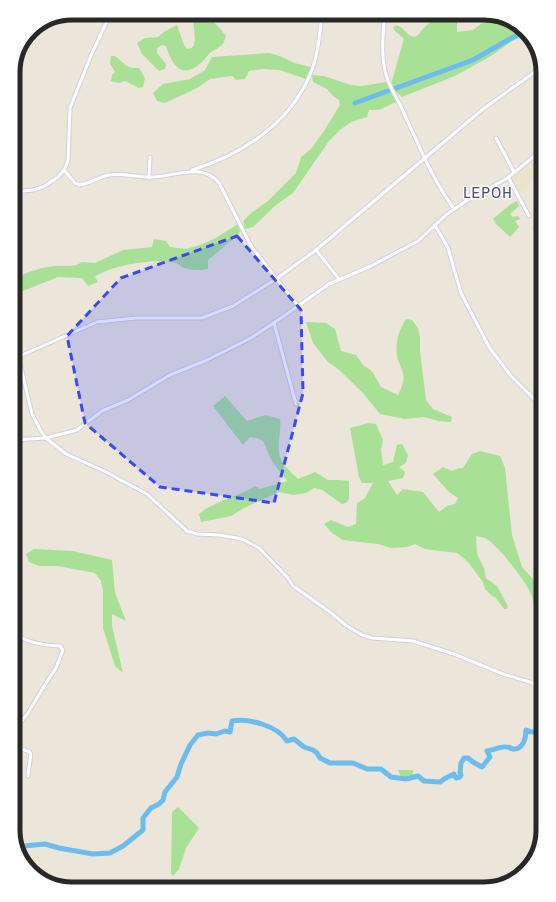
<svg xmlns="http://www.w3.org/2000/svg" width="556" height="902" viewBox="0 0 556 902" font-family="'Archivo Narrow',sans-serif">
<rect width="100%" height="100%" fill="#ebe5da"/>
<path fill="#ece4c9" d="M531 157 542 169 521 192 510 175Z"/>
<g fill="#a8e196">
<path d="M439 13H455L457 20V32L473 30 493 15 517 23 527 35 512 41 491 56 455 76 402 97 396 92 391 84 404 39 395 31 393 27 397 25 402 28 409 35 414 37 418 35 421 31Z"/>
<path d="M194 15C211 19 216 22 226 36 225 39 224 42 222 45 219 48 213 50 209 54 207 56 205 59 203 61 183 80 173 68 166 46L162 45 157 48V53L166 64 165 69 159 71 142 54 137 43 145 38 158 37 164 32 177 25 184 45 187 49 192 48C199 39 191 26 194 15Z"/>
<path d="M269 53 280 56 294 63 311 67 306 79 280 70 262 69 249 71 245 79 236 80 232 76 210 79 197 88 165 103 157 101 153 93 163 84 190 79 205 70 212 57Z"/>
<path d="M111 56H115C125 63 125 69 139 68L145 78 143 87 139 88 125 81 119 83 111 81 112 75 115 72 110 64Z"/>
<path d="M312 75 324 76 351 85 362 86 386 82 396 102 379 110H369L367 117 351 122 340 130 329 141 293 193 276 205 253 227 245 229 243 221 251 213 268 201 296 173 301 157 311 149 324 131 340 105 339 100 333 96 327 89 313 82Z"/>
<path d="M517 201 519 206 510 214 513 217 518 216 520 219 515 221 519 227 510 237 496 224 493 219 511 204Z"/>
<path d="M238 224 240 231 239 234 208 260V269C200 271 192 270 184 268 181 267 179 264 176 263 156 258 112 265 95 277L98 282 88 286 82 278 58 277 13 295V284H15L17 277C29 272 42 267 55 266 65 265 74 268 82 262L95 263 123 250 152 247 154 239 166 241 170 247 186 249 200 245 214 239Z"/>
<path d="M406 319 412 320 418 328 420 337V351L426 400 433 409 452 417 451 422 439 421 424 417 405 419 380 414 363 393 337 368 328 362 313 343 306 322 326 323 335 329 341 351 356 355 363 365 372 371 381 387 398 395C404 382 406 378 400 365 399 362 397 359 397 356 395 342 399 330 406 319Z"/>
<path d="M225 396 247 421 266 415 280 419C282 433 274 451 283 463 287 469 293 474 298 479L315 472 328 480H339L349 481V499L346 503 342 504 322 490 314 488 306 493 293 495 279 492 244 508 231 516 201 522 199 514C214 501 238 497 255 486L260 489 287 481C282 473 274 466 270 457 264 446 268 439 250 437L243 445 213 406Z"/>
<path d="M369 423 376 424 383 440 381 450 383 465 393 462 397 445 402 444 408 455 406 463 399 467 405 472 403 478 388 481 397 495 403 489 423 492 439 512 447 506 455 504 458 498 449 492 433 474 443 467 452 471 459 468H463L472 454 480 451 500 456 505 468 512 535 522 567 543 590V626L538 623C536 612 534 600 529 590 523 578 497 544 485 538 483 537 479 537 476 536L477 554 484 568 486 578 497 586 508 606 507 609H504L496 598 492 596 485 589 483 582 468 562 457 553 425 549 415 544 407 547 391 548 378 544 343 540 332 533 324 524 331 520 348 527 356 524 357 503 365 498 373 483H362L359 477 350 428Z"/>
<path d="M34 549 73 551 112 560 115 593 126 621 112 614V626L123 673 115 666 103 628V590L101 581 95 573 58 566H39L29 562 26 554Z"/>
<path d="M398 770H413V780L408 781 402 779Z"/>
<path d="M178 807 199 828 186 848 179 869 173 876 171 873 172 812Z"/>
<path d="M448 885 464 889H430L437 886Z"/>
</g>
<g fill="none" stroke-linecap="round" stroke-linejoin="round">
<g stroke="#6cbded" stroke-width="5">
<path d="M355 103 473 60 524 31"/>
<path d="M17 848 24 846 45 844 59 848 93 854 110 853 123 846 143 830V818L151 808 159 804 163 800 165 792 177 777 181 764 190 745 198 735 208 733 216 734 225 731 230 732 232 721C249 718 278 726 287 741L294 739 304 747 313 750 317 753 320 758 330 763H353L367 769H381L391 777 406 779 418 776 424 781 440 782 444 779 454 774 456 778 460 777 461 775 460 772 461 763 464 758H468L473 762 482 767 490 757 487 751C493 750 502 746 506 747 512 747 508 748 513 749 523 750 526 738 526 730L532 732H543"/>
</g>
<g stroke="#cfd1e1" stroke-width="5">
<g id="minor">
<path d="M385 13C383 32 381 52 385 71 388 85 396 96 402 109 419 145 431 177 454 209"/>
<path d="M13 78 15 65"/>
<path d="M496 138 514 172"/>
<path d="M534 157 543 169"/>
<path d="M64 170 75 183 80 185C90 183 99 177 109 175 122 173 136 177 149 177 172 178 201 161 219 183L251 246 298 306"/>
<path d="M192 170C244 154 294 121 313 67 319 50 320 31 322 13"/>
<path d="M508 177 529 216"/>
<path d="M149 178 150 157"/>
<path d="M13 192 33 190 43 187 58 177 64 170 68 161 70 108 92 53 111 13"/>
<path d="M435 225 448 248 461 293 489 347 511 376 543 408"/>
<path d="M535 229 543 217"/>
<path d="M316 250 339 279"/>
<path d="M274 323 296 404"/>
<path d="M13 350 20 357 19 359 32 414 41 431 46 438 66 454 106 472 147 494 187 531 197 534 219 535 237 538 244 540 259 548 287 577 293 586 330 612 347 626 362 635 372 638 413 641 454 654 503 674 543 686"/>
<path d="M13 360 20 357 22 355 97 322 136 318H202L233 306 276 279 316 250 483 109 542 67"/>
<path d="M13 440 46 438 77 430 102 411 128 400 170 375 207 360 251 338 284 316 329 284 371 266 418 241 446 215 466 201 506 179 543 149"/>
<path d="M13 732 28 713 46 683 56 668 63 650 60 646C43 645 28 643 13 633"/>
<path d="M13 746 30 752C32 757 28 769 28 776"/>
</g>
</g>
<use href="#minor" stroke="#fff" stroke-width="3"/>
</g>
<path fill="#3949f8" fill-opacity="0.2" stroke="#3949f8" stroke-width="3" stroke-dasharray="8 5" stroke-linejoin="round" d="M237 236 301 310 303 393 274 503 160 487 85 423 67 336 121 278Z"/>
<g text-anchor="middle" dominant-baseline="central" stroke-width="3" stroke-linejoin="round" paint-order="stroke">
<g font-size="16" letter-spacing="1" fill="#494d78" stroke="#fff">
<text x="488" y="192">LEPOH</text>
</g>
</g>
<path d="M0 0H556V902H0ZM72 20H484A52 52 0 0 1 536 72V830A52 52 0 0 1 484 882H72A52 52 0 0 1 20 830V72A52 52 0 0 1 72 20Z" fill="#fff" fill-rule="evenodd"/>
<path fill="none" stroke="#282828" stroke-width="5" d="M72 20H484A52 52 0 0 1 536 72V830A52 52 0 0 1 484 882H72A52 52 0 0 1 20 830V72A52 52 0 0 1 72 20Z"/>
</svg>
